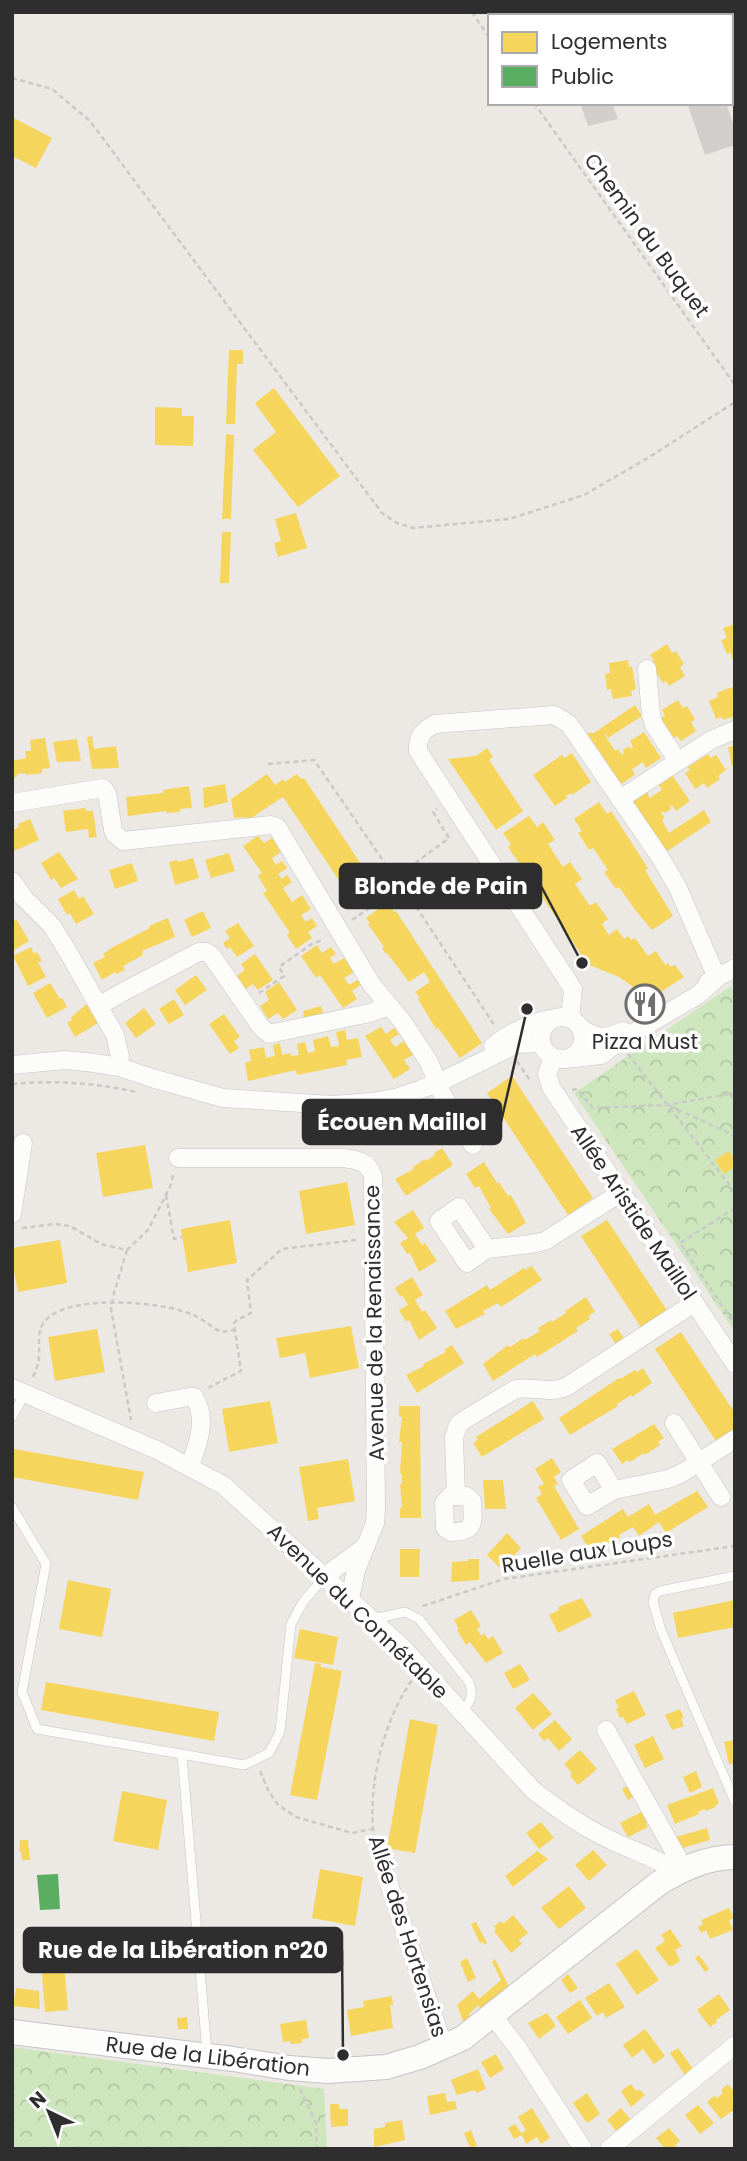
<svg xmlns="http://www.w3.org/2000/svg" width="747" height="2161" viewBox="0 0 747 2161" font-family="Poppins,sans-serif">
<defs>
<pattern id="forest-crowns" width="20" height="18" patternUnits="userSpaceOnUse" patternTransform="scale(1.75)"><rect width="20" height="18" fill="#cee6be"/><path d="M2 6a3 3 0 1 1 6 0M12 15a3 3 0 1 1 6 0" fill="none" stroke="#b1c6a4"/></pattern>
</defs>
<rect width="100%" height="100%" fill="#ece8e4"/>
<g fill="url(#forest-crowns)">
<path d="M731 986 735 995V1332L574 1093Z"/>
<path d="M12 2047 324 2089 327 2149H12Z"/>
</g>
<g fill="#f6d55c">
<path d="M12 117 52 138 36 168 12 156Z"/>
<path d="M229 350H243V364H237L235 424H226Z"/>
<path d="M274 388 340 476 298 507 253 450 276 432 255 403Z"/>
<path d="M155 407 182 408V416H194L193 446 155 445Z"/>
<path d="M226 434 234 435 231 519H222Z"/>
<path d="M296 513 307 548 278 557 274 543 281 541 275 519Z"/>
<path d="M222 532H231L229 583H220Z"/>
<path d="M735 624V664H734L731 653 727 654 721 640 727 638 723 628Z"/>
<path d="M667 644 672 653 676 651 684 664 680 667 685 676 669 686 666 681 663 683 650 663 654 660 650 655Z"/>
<path d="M628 660 629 667 632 666 636 689 631 691 632 696 613 699 611 689 607 690 605 674 610 673 609 663Z"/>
<path d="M732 687 733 690 735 689V716L723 720 722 717 716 719 709 701 718 697 717 693Z"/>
<path d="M678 700 683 708 687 706 695 719 691 722 696 731 681 741 677 736 674 738 661 718 665 716 662 710Z"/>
<path d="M635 705 642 716 608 738 606 734 605 735 615 751 618 749 622 755 624 753 623 750 629 746 631 749 633 747 630 741 644 732 661 758 646 768 643 762 632 769 635 775 621 784 587 733H594Z"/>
<path d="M92 736 94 749 116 746 119 768 92 769 87 737Z"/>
<path d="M45 738 50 768 42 769V773L36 774 26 775 25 773 17 774V777L12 778V761L26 758 25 751H31L30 740Z"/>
<path d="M77 739 81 761 57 762 53 742Z"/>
<path d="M735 746V765L732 766 728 747Z"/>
<path d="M487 748 493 757 489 760 523 811 496 830 448 759 476 756Z"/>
<path d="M572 753 591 782 572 795 571 793 566 796 567 798 555 806 533 775 562 755 564 758Z"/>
<path d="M708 754 710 758 716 755 726 770 718 776 720 779 707 788 704 783 695 789 685 773 690 770 688 767Z"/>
<path d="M267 774 275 785 283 779 285 782 297 774 301 779 304 778 376 887 374 889 378 894 357 907 283 797 248 820 246 817 234 818 231 799Z"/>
<path d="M672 775 690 801 676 811 672 805 670 807 671 809 665 813 663 811 661 813 665 818 662 820 669 833 704 810 711 822 666 852 632 801 647 792 650 798 662 790 658 784Z"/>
<path d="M225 784 228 802 204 808 203 788Z"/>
<path d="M189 786 192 808 180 809V812L166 813V811L128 816 126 797 163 793V790Z"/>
<path d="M599 802 607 814 611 811 648 868 645 870 673 916 652 930 636 911 619 887 616 889 604 872 608 870 593 848 589 850 578 833 582 831 574 819Z"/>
<path d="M85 808 86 811H93L97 837 89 838 88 829 66 832 63 811Z"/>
<path d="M529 816 537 827 543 822 555 840 548 844 563 867 570 862 582 879 575 884 590 906 596 902 608 919 602 924 609 935 617 929 624 939 628 936 631 940 635 938 648 956 656 951 665 965 668 963 671 967 675 965 684 977 650 999 632 989 635 988 619 977 582 962 578 956 581 954 508 847 511 845 503 833Z"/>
<path d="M30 819 39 840 14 851 12 847V830L19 827 18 824Z"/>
<path d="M258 836 264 843 272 838 281 852 272 858 276 865 282 861 287 868 278 874 282 879 287 875 292 882 283 888 292 902 302 895 311 909 301 915 306 922 312 918 317 926 308 932 312 938 296 949 287 935 290 933 263 893 267 891 258 876 262 873 243 846Z"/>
<path d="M59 852 78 879 61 888 54 878 51 880 41 863Z"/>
<path d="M229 853 235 871 211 878 205 860Z"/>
<path d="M193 858 199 878 175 885 169 862 177 860 178 862Z"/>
<path d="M132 863 138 881 115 889 109 870Z"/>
<path d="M74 890 79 899 83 896 94 914 76 924 70 913 67 915 58 899Z"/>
<path d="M388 902 394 912 396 911 482 1043 460 1058 438 1028 436 1029 418 999 420 998 415 992 430 982 424 972 409 982 387 953 386 954 382 948 384 947 368 924 370 923 366 918Z"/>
<path d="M203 911 211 928 192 937 184 920Z"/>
<path d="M12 917 15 921 17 920 29 941 12 951Z"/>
<path d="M168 918 175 937 142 951 143 955 123 966 125 970 116 974 115 972 102 980 93 963 105 957 103 954 113 947 150 928 149 926Z"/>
<path d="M238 923 254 946 237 957 230 947 227 949 223 943 230 938 225 931Z"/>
<path d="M317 945 322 953 331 947 336 954 330 958 334 964 344 958 354 972 344 978 349 985 359 979 362 984 352 991 357 999 343 1008 320 975 316 978 301 956Z"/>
<path d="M31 947 34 954 37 952 42 961 38 962 46 977 28 986 13 956Z"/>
<path d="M255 954 273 980 258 990 253 984 243 991 234 978 245 970 241 964Z"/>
<path d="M196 975 207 990 185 1005 175 990Z"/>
<path d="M279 982 297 1010 283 1019 278 1013 268 1019 260 1006 269 1000 265 992Z"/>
<path d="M50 983 60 999 62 998 67 1007 47 1018 33 993Z"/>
<path d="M174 999 184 1015 169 1024 159 1009Z"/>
<path d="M87 1004 98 1023 75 1037 67 1023 72 1020 71 1017Z"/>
<path d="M321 1006 324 1017 304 1022 303 1011Z"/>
<path d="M144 1008 156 1024 136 1038 125 1023Z"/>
<path d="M224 1014 240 1037 234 1041 239 1048 230 1054 209 1024Z"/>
<path d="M381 1027 386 1034 394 1028 399 1034 390 1040 395 1047 404 1041 413 1055 404 1060 410 1069 394 1079 365 1036Z"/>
<path d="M345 1030 347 1040 358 1038 362 1057 346 1060 347 1065 297 1075 296 1070 248 1081 245 1063 251 1061 249 1050 264 1047 266 1058 275 1056 273 1045 280 1043 282 1055 290 1053 291 1056 299 1055 297 1044 305 1042 308 1053 315 1051 313 1040 328 1036 331 1047 339 1046 336 1032Z"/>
<path d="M512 1076 593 1198 568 1215 487 1093Z"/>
<path d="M145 1145 153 1188 103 1197 96 1153Z"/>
<path d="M442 1148 453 1165 406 1196 395 1179 414 1169 413 1167 425 1159 426 1161 435 1155 434 1153Z"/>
<path d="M729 1151 735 1160V1167L724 1174 715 1160Z"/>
<path d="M484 1162 497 1183 499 1182 508 1196 511 1195 526 1223 508 1234 489 1209 491 1208 479 1186 475 1188 466 1174Z"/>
<path d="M347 1182 355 1225 306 1234 299 1191Z"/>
<path d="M413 1210 424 1228 415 1234 422 1245 425 1243 437 1261 419 1272 410 1253 407 1254 400 1243 408 1238 394 1222Z"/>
<path d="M230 1220 237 1263 188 1272 181 1229Z"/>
<path d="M607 1220 668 1312 642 1329 581 1236Z"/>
<path d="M60 1240 67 1283 18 1292 12 1261V1248Z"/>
<path d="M532 1266 542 1280 501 1307 498 1303 483 1311 485 1314 456 1329 445 1311 487 1285 490 1290 524 1268 525 1270Z"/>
<path d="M412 1277 423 1295 415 1300 422 1312 425 1310 437 1328 419 1340 409 1320 406 1322 399 1310 408 1305 402 1295 400 1297 395 1288Z"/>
<path d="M586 1297 595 1312 588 1316 590 1319 576 1328 578 1331 537 1357 535 1354 493 1381 483 1364 508 1345 510 1347 524 1338 525 1340 540 1331 538 1328 551 1320 552 1322 566 1313 565 1311Z"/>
<path d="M351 1326 359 1368 310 1378 305 1353 280 1358 276 1338Z"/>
<path d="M97 1329 105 1372 55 1381 48 1337Z"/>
<path d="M618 1329 624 1339 616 1344 609 1334Z"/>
<path d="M681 1332 735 1413V1428L716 1441 655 1349Z"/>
<path d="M452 1345 464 1363 417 1393 406 1375 424 1366 423 1364 446 1352 444 1350Z"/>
<path d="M643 1368 652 1383 632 1397 631 1395 617 1404 618 1406 570 1435 559 1418 619 1378 620 1379 635 1370 637 1372Z"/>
<path d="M270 1401 278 1443 229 1452 222 1409Z"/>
<path d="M533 1401 544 1419 482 1457 473 1443 478 1440 476 1437Z"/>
<path d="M399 1406H420L421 1518H400V1508H402L400 1484H402V1474L400 1473 402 1442H399L402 1417H399Z"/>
<path d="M654 1424 664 1438 658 1442 660 1445 645 1455 644 1453 630 1462 628 1460 622 1464 612 1449Z"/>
<path d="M14 1449 144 1472 138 1500 12 1477Z"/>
<path d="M552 1458 561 1472 554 1477 558 1484 554 1486 579 1529 561 1540 536 1498 542 1494 538 1487 544 1484 535 1469Z"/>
<path d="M348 1459 355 1501 317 1508 319 1519 308 1521 299 1467Z"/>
<path d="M483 1480H503L506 1509H485Z"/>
<path d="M697 1491 708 1507 666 1533 659 1522 639 1536 633 1527 619 1535 620 1537 592 1553 581 1536 623 1509 628 1517 649 1504 655 1515Z"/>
<path d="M507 1533 521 1548 501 1569 487 1555Z"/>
<path d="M400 1549H420L419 1577H400Z"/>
<path d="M468 1559H479V1580L451 1582 452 1562 468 1561Z"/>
<path d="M68 1580 111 1589 102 1637 59 1629Z"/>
<path d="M582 1598 592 1616 558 1633 549 1615 559 1610 558 1607Z"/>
<path d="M735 1600V1627L678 1638 673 1613Z"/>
<path d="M471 1610 481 1626 477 1629 481 1636 484 1633 488 1639 493 1636 503 1653 486 1663 470 1642 466 1645 457 1630 459 1629 454 1620Z"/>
<path d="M300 1629 338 1637 333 1665 294 1658Z"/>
<path d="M315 1663 321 1664V1667L342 1671 317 1800 290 1795Z"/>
<path d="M520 1664 530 1680 513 1689 504 1673Z"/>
<path d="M46 1682 219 1712 214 1741 41 1710Z"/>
<path d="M634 1691 646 1715 627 1724 623 1717 620 1718 616 1709 619 1708 615 1700Z"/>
<path d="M533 1693 552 1714 533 1730 515 1708Z"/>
<path d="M680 1709 684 1718 681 1719 684 1726 672 1730 665 1715Z"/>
<path d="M410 1719 438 1725 415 1853 387 1848Z"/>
<path d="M555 1720 572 1739 559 1751 548 1738 544 1741 538 1734Z"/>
<path d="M653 1736 664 1759 645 1768 634 1745Z"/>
<path d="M735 1740V1763L729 1764 724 1742Z"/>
<path d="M580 1750 597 1769 578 1785 570 1776 572 1773 564 1764Z"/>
<path d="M696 1771 702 1787 690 1793 683 1777Z"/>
<path d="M629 1785 637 1795 628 1800 622 1789Z"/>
<path d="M713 1788 719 1804 715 1805 716 1807 706 1811 705 1809 698 1812 699 1814 675 1824 667 1805Z"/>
<path d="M122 1791 167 1800 158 1850 113 1841Z"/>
<path d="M645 1810 650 1821 646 1823 648 1827 628 1837 620 1823Z"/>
<path d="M541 1822 554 1838 539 1849 526 1833Z"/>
<path d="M707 1828 710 1840 679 1849 676 1837Z"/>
<path d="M20 1840H28L30 1860H22L21 1852 19 1851Z"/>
<path d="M593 1850 607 1865 589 1881 575 1865Z"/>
<path d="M537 1851 548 1859 513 1887 505 1876Z"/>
<path d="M320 1869 363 1877 355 1926 312 1918Z"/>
<path d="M569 1886 586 1908 559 1929 541 1908Z"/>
<path d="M729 1908 734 1918 729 1920 733 1930 710 1939 706 1930 701 1933 698 1927 703 1924 701 1920Z"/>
<path d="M513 1915 528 1933 519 1940 522 1944 511 1953 494 1931 496 1929 494 1926 501 1921 503 1924Z"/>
<path d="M476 1922 487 1943 484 1945 483 1942 480 1943 471 1924Z"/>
<path d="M670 1929 682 1946 675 1950 680 1961 672 1966H669L655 1948 665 1941 661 1935Z"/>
<path d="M637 1949 659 1980 637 1995 616 1964Z"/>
<path d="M63 1950 68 2010 45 2012 40 1952Z"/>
<path d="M699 1955 709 1969 705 1972 695 1958Z"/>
<path d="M467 1958 476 1978 468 1982 460 1962Z"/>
<path d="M495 1959 511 1991 483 2013 478 2005 469 2014 472 2021 465 2027 457 2005 473 1991 479 1999 501 1980 492 1962Z"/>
<path d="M568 1974 578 1988 570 1993 561 1980Z"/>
<path d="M609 1983 625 2007 606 2018 603 2012 597 2016 585 1998Z"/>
<path d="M16 1988 39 1991 40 2009 13 2006Z"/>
<path d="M719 1994 730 2010 716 2020 717 2022 710 2027 697 2010Z"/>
<path d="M392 1996 393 2005H390L393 2028 351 2036 347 2010 364 2007 363 2001Z"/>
<path d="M580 2000 592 2018 568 2034 556 2017Z"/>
<path d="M547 2013 556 2026 539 2039 528 2023Z"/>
<path d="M187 2017 188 2029H178L177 2018Z"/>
<path d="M306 2020 309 2038 302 2039V2043L291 2044 290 2041 283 2042 280 2024Z"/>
<path d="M645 2029 665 2056 654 2064 643 2049 632 2058 623 2045Z"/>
<path d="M678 2048 693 2069 685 2075 670 2053Z"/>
<path d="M496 2054 504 2069 490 2078 481 2062Z"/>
<path d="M478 2069 486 2089 476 2093 475 2090 457 2095 451 2080Z"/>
<path d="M631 2084 636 2091 639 2089 645 2095 631 2107 621 2091Z"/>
<path d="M728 2084 735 2093V2109L721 2119 707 2102 714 2096 717 2098 723 2093 721 2090Z"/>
<path d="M445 2093 447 2102 455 2101 457 2109 430 2115 427 2096Z"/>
<path d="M587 2093 600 2114 587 2123 573 2103Z"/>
<path d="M330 2104H339V2109H348V2126L331 2127Z"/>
<path d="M698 2105 714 2123 700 2134 685 2115Z"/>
<path d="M532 2108 550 2138 541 2144 537 2137 526 2144 522 2135 514 2139 508 2128 515 2124 521 2133 526 2130 518 2117Z"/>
<path d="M621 2108 631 2120 617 2132 607 2120Z"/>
<path d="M402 2120 405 2140 374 2147V2129L385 2127V2123Z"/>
<path d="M669 2128 680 2141 675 2145 677 2149H665L656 2138Z"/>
<path d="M471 2130 477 2146 470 2148 464 2133Z"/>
</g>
<path fill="#5aae61" d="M58 1874 60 1909 40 1910 37 1875Z"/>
<g fill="#d1cecb">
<path d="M587 103H612L618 119 588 126 581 106Z"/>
<path d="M687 103H726L735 129V145L705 155Z"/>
</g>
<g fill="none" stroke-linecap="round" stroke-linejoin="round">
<g stroke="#c5c4c5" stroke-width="10">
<g id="lane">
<path d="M12 1417 25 1393"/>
<path d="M12 1507 46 1564 22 1692 37 1729 244 1765 269 1753 280 1732 291 1624 303 1602 325 1576"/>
<path d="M735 1576 660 1591 655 1594 653 1602 661 1630 735 1802"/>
<path d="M373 1619 405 1612 419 1619 469 1682C474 1696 471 1701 462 1712"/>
<path d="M182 1755 207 2053"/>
</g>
</g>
<g stroke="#c5c4c5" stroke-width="19">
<g id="street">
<path d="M647 669 651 715 654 725 677 760"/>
<path d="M620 799 711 740 735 730"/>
<path d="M12 803 103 788 107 793 113 830 115 834 123 841 271 825 277 827 372 985 402 1021 429 1062 442 1094 473 1145"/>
<path d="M12 881 24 898 52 926 68 952 115 1035 120 1056 119 1067"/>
<path d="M708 982 735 968"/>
<path d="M99 1006 121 993 199 952H206L211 955 261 1027 269 1034 370 1013 389 1006"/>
<circle cx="562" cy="1038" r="21"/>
<path d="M570 1018 573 989 418 751C417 737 423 730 435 724L554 715 569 724 660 857 678 888 717 978"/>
<path d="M582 1029C597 1039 606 1039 623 1031"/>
<path d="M493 1046C512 1031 531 1022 556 1018"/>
<path d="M553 1058 547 1074 551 1087 735 1364"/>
<path d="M566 1059 601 1055 618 1042 698 995 717 978"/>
<path d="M12 1065 65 1060 94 1063 119 1067 152 1078 223 1098 333 1105 371 1102 399 1097 438 1083 517 1044 541 1043"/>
<path d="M178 1158H343C357 1160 368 1161 373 1176L376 1509 375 1523 356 1570 350 1599"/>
<path d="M12 1214 23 1143"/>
<path d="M487 1249 459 1207 439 1221 467 1263 487 1249 531 1244 545 1241 620 1193"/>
<path d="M12 1388 157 1450 223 1485 404 1649 533 1790C557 1809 590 1831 617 1843 639 1853 657 1858 677 1872"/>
<path d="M156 1403 189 1397H194C208 1419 198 1444 190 1466"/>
<path d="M674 1423 721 1497"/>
<path d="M614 1490 597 1463 571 1480 587 1506 614 1490 668 1479 682 1473 735 1439"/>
<path d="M450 1496H466L472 1501C473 1522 476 1532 451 1532L445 1528 444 1503Z"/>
<path d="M456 1496 454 1438 458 1425 464 1420 516 1389C533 1386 549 1394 566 1387L694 1303"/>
<path d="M325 1576 366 1546"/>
<path d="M606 1730 684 1869"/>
<path d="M388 1881 444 2048"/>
<path d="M493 2016 517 2047 583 2149"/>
<path d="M609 2149 735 2045"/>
</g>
</g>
<g stroke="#c5c4c5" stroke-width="26">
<path id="secondary" d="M12 2032 233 2059 289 2068 328 2071 386 2067 420 2057 463 2038 659 1883C682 1869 707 1857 735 1857"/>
</g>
<g stroke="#c9c9c8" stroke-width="2.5" stroke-dasharray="5 3.5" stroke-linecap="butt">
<path d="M472 12 490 39"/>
<path d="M12 78 52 89 90 121 382 513 397 523 413 528 509 519 584 495 648 458 735 402"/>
<path d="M534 103 735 385"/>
<path d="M268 764 314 760 395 878"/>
<path d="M400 887 411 899 495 1026"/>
<path d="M352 920 400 887 395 878 449 838 433 812 437 809"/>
<path d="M259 993 284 976 279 967 313 943 324 940"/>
<path d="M628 1054 735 1192"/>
<path d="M517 1061 531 1082"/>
<path d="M12 1084C57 1080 94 1083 137 1092"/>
<path d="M572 1090 577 1089 593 1108 667 1105 735 1093"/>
<path d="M670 1106 735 1136"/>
<path d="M166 1195 174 1239 182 1237"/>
<path d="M735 1208 680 1243 735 1325"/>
<path d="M22 1228 55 1224 70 1226 101 1244 127 1250 148 1230 170 1187 174 1172"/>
<path d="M127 1250 114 1293 111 1309 131 1420"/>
<path d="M33 1377C36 1370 39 1364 39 1356 40 1344 36 1330 46 1320 68 1294 164 1301 193 1315 203 1319 211 1327 221 1332L234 1330"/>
<path d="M208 1388 241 1371 234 1323 237 1320 251 1313 247 1280 282 1249 355 1240 356 1238"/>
<path d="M423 1606 504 1579 735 1546"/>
<path d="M260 1771 268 1790 278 1805 296 1817 352 1833 373 1829"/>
<path d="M382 1864C379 1852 374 1839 373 1827 369 1780 385 1718 412 1680"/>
<path d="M300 2089 316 2123 317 2149"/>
</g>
<use href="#lane" stroke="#fcfcfb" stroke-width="9"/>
<use href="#street" stroke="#fcfcfb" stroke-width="18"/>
<use href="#secondary" stroke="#fcfcfb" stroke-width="24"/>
</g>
<defs>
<g id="restaurant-ring" transform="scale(2.0125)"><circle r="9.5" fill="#fff" stroke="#706f6e" stroke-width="1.5"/><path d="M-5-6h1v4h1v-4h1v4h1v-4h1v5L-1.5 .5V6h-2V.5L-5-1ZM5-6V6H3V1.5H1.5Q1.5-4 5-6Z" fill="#706f6e"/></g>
</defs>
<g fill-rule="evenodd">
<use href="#restaurant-ring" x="645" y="1004"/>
</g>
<g text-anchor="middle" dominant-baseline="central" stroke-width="7" stroke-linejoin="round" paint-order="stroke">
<g font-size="21" fill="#2e2e2e" stroke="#fff">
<text transform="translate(647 235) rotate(54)">Chemin du Buquet</text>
<text transform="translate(634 1212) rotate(56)">Allée Aristide Maillol</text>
<text transform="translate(374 1323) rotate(-91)">Avenue de la Renaissance</text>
<text transform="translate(587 1552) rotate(-9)">Ruelle aux Loups</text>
<text transform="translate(358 1611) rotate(44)">Avenue du Connétable</text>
<text transform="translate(408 1936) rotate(72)">Allée des Hortensias</text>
<text transform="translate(208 2056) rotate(7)">Rue de la Libération</text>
</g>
<g font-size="21" fill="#2e2e2e" stroke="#fff">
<text x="645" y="1041">Pizza Must</text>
</g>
</g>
<path fill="none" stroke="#2e2e2e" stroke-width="2.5" d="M582 963L541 886M527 1009L501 1122M343 2055L342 1950"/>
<g fill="#2e2e2e" stroke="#fff" stroke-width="2.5">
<circle cx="582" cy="963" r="7"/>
<circle cx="527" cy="1009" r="7"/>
<circle cx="343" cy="2055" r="7"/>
</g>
<g fill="#2e2e2e" stroke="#2e2e2e" stroke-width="2.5">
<rect x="340" y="864" width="201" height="44" rx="7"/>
<rect x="303" y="1100" width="198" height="44" rx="7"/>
<rect x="24" y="1928" width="318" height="44" rx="7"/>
</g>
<g font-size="23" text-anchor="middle" font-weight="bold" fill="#fff">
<text x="441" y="894">Blonde de Pain</text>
<text x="402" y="1130">Écouen Maillol</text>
<text x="183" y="1958">Rue de la Libération n°20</text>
</g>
<rect width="747" height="2161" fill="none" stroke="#2e2e2e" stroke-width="28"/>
<rect x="488" y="14" width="245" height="91" fill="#ffffff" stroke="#ababab" stroke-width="2"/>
<rect x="502" y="32" width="35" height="21" fill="#f6d55c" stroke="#ababab" stroke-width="2"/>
<text x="551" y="49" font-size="21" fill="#2e2e2e">Logements</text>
<rect x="502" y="66" width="35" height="21" fill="#5aae61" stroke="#ababab" stroke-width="2"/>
<text x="551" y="84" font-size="21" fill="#2e2e2e">Public</text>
<g transform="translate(49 2112) rotate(317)" stroke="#ffffff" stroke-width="5" paint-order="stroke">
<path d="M0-5L12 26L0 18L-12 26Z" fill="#2e2e2e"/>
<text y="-10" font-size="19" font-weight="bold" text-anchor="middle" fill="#2e2e2e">N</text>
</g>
</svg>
